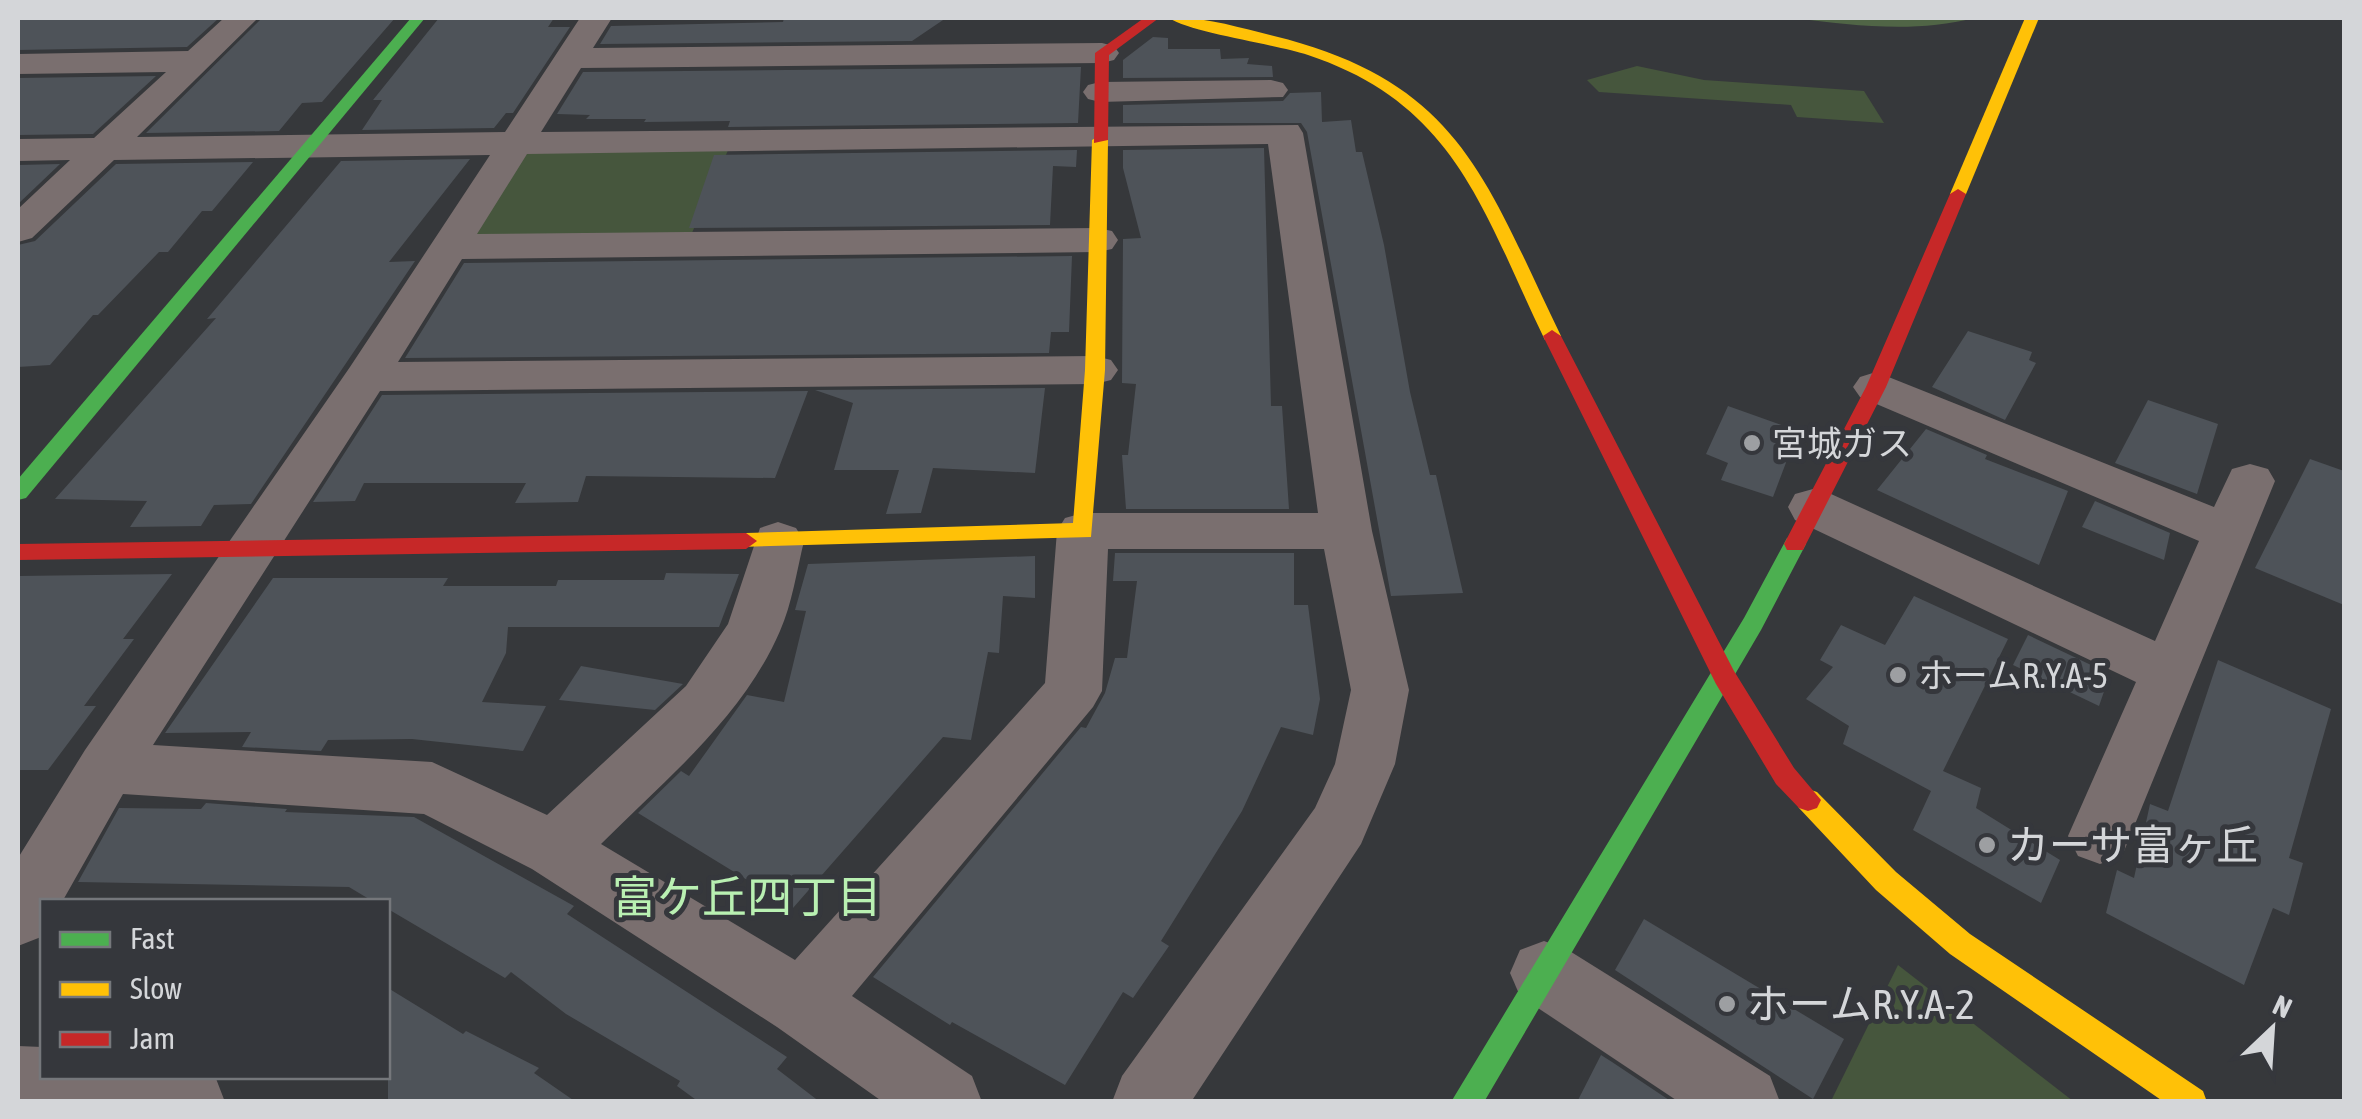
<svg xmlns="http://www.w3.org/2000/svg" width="2362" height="1119" viewBox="0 0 2362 1119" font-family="'Asap Condensed','Noto Sans JP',sans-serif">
<rect width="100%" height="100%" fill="#36383b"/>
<g fill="#46563d">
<path d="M1637 66 1704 80 1864 91 1884 123 1797 117 1791 105 1599 92 1587 80Z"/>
<path d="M544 147 729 148 691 235 480 240 468 230 519 157Z"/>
<path d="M1898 965 2073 1101H1831Z"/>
</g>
<path fill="#506546" d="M1795 18H1974C1917 33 1853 26 1795 18Z"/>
<g fill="#4e5359">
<path d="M18 18H219L187 47 18 50Z"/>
<path d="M262 18H395L322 102 302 103 279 131 146 133Z"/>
<path d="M439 18H554L548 27H570L513 113H506L494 128 362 130 382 100H373Z"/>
<path d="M784 18H946L912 41 600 44 611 26 783 22Z"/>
<path d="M1153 37 1168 38V49H1220L1221 59 1249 58 1247 64 1272 66 1273 77 1123 78V60Z"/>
<path d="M1081 67 1078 123 728 127 730 121 644 122 646 119H586L590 115 557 114 583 72Z"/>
<path d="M156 76 93 134 18 135V78Z"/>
<path d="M1321 92 1322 122 1351 120 1356 152H1362L1384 245 1410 392 1430 475H1436L1463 593 1391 596 1307 132 1301 123H1123V105L1283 101 1290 93Z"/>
<path d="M1264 148 1271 406H1282L1289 509H1126L1122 455H1128L1136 384 1122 383 1123 239 1141 238 1123 168V150Z"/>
<path d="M1077 150 1076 167 1053 166 1050 225 689 228 714 155Z"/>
<path d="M470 159 389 262 415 261 251 504 214 505 201 526 130 527 147 501 55 499 216 318 207 319 341 161Z"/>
<path d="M253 162 212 211H202L168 252H159L98 315H93L50 365 18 367V245L35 241 116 164Z"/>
<path d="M60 164 18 204V165Z"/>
<path d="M1072 256 1069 332H1051L1049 353 405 358 464 263Z"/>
<path d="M1968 331 2032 352 2029 360 2036 363 2005 420 1932 387Z"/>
<path d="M1045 388 1035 473 933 468 921 513 886 514 899 470H834L853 403 815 390Z"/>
<path d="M808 391 775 478 586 476 578 502 515 503 526 483H364L355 501 313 502 382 395Z"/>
<path d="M2148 400 2218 424 2197 494 2115 463Z"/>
<path d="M1728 406 1798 431 1773 497 1721 480 1728 463 1706 454Z"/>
<path d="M1926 429 1987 455 1985 459 2068 491 2039 565 1877 490Z"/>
<path d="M2310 459 2344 471V605L2255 568Z"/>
<path d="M2095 501 2170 533 2164 560 2082 527Z"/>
<path d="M1115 553H1294V605H1308L1320 699 1313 735 1281 727 1242 811 1161 941 1169 946 1133 998 1123 992 1065 1085 952 1022 950 1025 873 977 1081 727 1086 728 1105 693 1115 658H1127L1137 581H1113Z"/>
<path d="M1035 556V598L1003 596 999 653 988 652 971 740 943 737 793 908 638 813 681 771 689 776 747 695 784 702 806 611 795 610 808 564Z"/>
<path d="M666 573 739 574 719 627H508L506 653 482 702 546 706 523 751 412 739 328 740 321 751 242 747 251 732 165 733 273 578H448L443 586H556L558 580H664Z"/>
<path d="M172 574 123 639H134L84 706H96L48 770H18V576Z"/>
<path d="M1914 596 2008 639 1943 771 1981 788 1976 808 2060 860 2041 903 1913 830 1931 791 1843 744 1849 726 1806 699 1833 667 1820 660 1841 625 1885 645Z"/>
<path d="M2028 635 2110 674 2099 706 2013 665Z"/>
<path d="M2218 660 2331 709 2289 858 2303 863 2289 915 2273 908 2244 985 2106 913 2117 870 2134 878 2150 804 2168 811Z"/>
<path d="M581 666 683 684 655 710 559 700Z"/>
<path d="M206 803 287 809 285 812 414 817 574 906 567 914 787 1057 777 1069 820 1102H699L677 1086 680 1081 566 1014 511 972 505 978 388 909V902H374L349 887 78 882 119 808 201 809Z"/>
<path d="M1644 919 1844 1039 1813 1099 1615 970Z"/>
<path d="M388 988 463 1034 466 1031 539 1068 534 1073 576 1102 388 1101Z"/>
<path d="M1601 1055 1612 1062 1672 1102H1577Z"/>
</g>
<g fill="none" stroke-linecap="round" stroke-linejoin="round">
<g fill="#7a6f6f" fill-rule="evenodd">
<path d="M224 18H258L137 137 505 132 580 18H612L593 48 1102 43 1114 46 1119 53 1114 60 1102 63 581 68 541 132 1298 125 1303 133 1372 531 1409 690 1395 764 1361 844 1191 1102H1112L1122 1076 1315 808 1335 764 1351 690 1324 549H1108L1102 691 1093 707 852 996 972 1076 982 1102H883L777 1027 532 869 424 814 123 794 62 902H42L41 937 18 946V858L85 750 350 367 490 155 114 160 32 238 18 242V209L70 160 18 161V139L94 138 166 72 18 74V54L188 51ZM1268 144 1318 513H1083L1065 518 1057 531 1045 683 795 960 601 844C666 779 743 717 780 631 792 604 797 570 804 541L796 528 778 522 760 528 728 624 686 686 547 815 432 762 153 745 380 391 1095 384 1111 380 1118 370 1111 360 1095 356 398 362 462 259 1098 252 1112 249 1118 240 1112 231 1098 228 477 234 527 154Z"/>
<path d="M1271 80 1283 83 1288 90 1283 97 1100 102 1088 99 1083 92 1088 85 1100 82Z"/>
<path d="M1876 372 2214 507 2232 469 2250 464 2268 469 2275 481 2122 856 2100 864 2078 856 2068 836 2136 682 1795 520 1788 507 1795 494 1813 489 1831 494 2155 641 2199 541 1860 397 1853 387 1860 377Z"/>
<path d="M1544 941 1568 950 1770 1076 1780 1102H1679L1520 996 1510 973 1520 950Z"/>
<path d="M18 1046 42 1047V1076H215L225 1102H18Z"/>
</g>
<g fill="#4caf50" fill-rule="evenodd">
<path d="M411 18H425L26 498 18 500V479Z"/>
<path d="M1795 536 1806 544 1761 630 1484 1102H1451L1744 618 1787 538Z"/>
</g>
<g fill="#ffc107" fill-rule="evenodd">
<path d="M1169 18C1204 16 1240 28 1274 36 1461 82 1485 180 1561 336L1559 340H1545L1543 336C1482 209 1455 104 1308 55 1275 44 1192 33 1169 18Z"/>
<path d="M2025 18H2039L1966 194 1958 199 1952 198 1950 194Z"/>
<path d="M1100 135 1108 140 1105 370 1091 537 738 547 735 541 738 535 746 533 1073 523 1085 370 1092 140Z"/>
<path d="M1808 789 1817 792 1896 872 1970 934 2203 1091 2207 1102H2164L1950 954 1876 890 1799 808 1795 800 1799 792Z"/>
</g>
<g fill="#c62828" fill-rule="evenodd">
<path d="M1144 18H1159L1109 55 1108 140 1094 143 1095 53Z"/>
<path d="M1958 189 1966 194 1886 387 1803 550H1787L1784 544 1866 387 1950 194Z"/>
<path d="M1552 330 1561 336 1734 671 1794 768 1821 800 1817 808 1808 811 1799 808 1776 784 1716 684 1543 336Z"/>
<path d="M746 533 757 541 746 549 18 560V544Z"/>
</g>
</g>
<g fill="#9d9fa2" stroke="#35373c" stroke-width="4">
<circle cx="1752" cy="443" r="10"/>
<circle cx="1898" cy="675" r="10"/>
<circle cx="1987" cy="845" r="10"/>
<circle cx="1727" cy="1004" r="10"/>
</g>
<g text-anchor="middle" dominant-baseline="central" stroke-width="10" stroke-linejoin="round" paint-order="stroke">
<g font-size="35" fill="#d4d6d9" stroke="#35373c" text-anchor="start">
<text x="1772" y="443">宮城ガス</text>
<text x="1918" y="675">ホームR.Y.A-5</text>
</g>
<g font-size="42" fill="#d4d6d9" stroke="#35373c" text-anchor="start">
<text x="2007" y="845">カーサ富ヶ丘</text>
<text x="1747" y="1004">ホームR.Y.A-2</text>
</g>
<g font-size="45" fill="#b9f0b2" stroke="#35373c">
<text x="747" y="897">富ケ丘四丁目</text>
</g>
</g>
<rect width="2362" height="1119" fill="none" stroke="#d4d6d9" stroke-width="40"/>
<rect x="40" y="899" width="350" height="180" fill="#35373c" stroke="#75777b" stroke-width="2.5"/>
<rect x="60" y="932" width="50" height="15" fill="#4caf50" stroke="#75777b" stroke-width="2.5"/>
<text x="130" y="949" font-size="30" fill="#d4d6d9">Fast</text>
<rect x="60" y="982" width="50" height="15" fill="#ffc107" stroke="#75777b" stroke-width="2.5"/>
<text x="130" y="999" font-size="30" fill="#d4d6d9">Slow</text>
<rect x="60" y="1032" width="50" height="15" fill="#c62828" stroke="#75777b" stroke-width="2.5"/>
<text x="130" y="1049" font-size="30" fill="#d4d6d9">Jam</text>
<g transform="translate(2272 1029) rotate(25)" stroke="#35373c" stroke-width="8" paint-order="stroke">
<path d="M0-8L18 38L0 25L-18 38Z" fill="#d4d6d9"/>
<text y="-15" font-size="28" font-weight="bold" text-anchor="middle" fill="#d4d6d9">N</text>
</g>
</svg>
